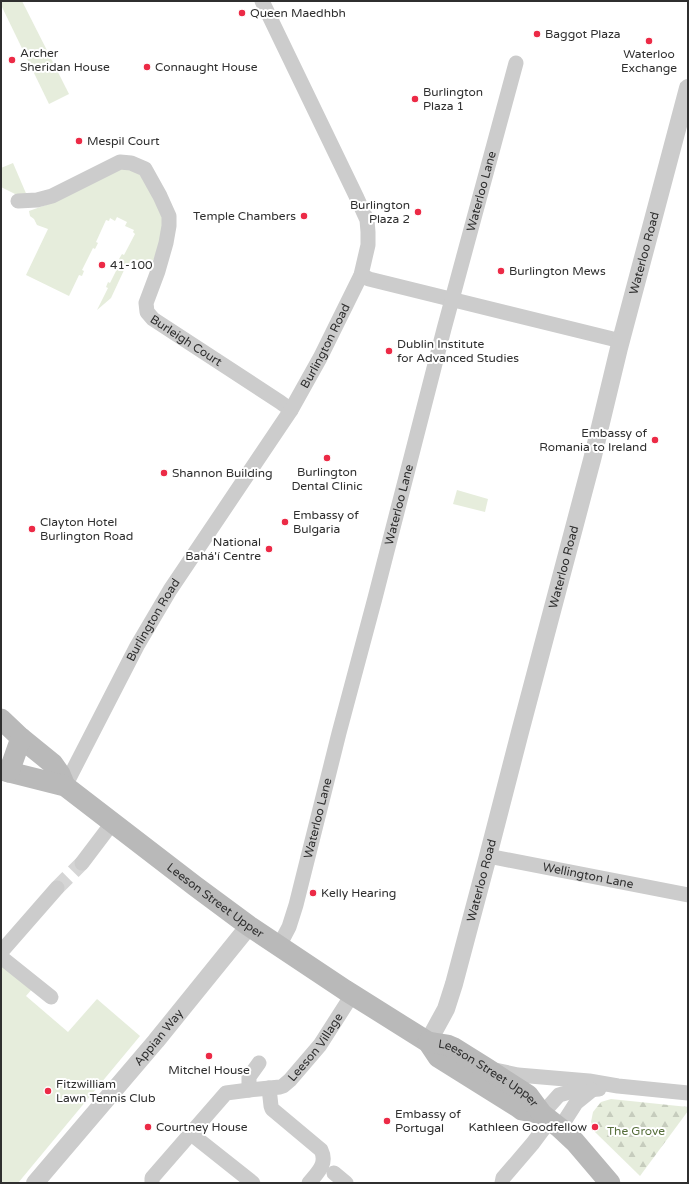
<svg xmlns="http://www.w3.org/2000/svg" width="689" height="1184" viewBox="0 0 689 1184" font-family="'Varela Round',sans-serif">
<defs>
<pattern id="forest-firs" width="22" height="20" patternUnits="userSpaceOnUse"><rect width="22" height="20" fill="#e6eddc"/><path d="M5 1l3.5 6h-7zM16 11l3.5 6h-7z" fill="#c6ccbd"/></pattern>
</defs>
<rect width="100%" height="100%" fill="#fff"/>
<g fill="#e6eddc">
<path d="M1 1H22L69 94 49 104 1 5Z"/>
<path d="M13 163 28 198 21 197 1 187V168Z"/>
<path d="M121 167 137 172 142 177 163 214 162 235 154 259 152 261C140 261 135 257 125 268L111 298 97 310 108 288 106 287 108 282 110 283 121 261 119 259 122 254 124 255 135 234 133 232 134 230 125 226 127 222 117 217 115 221 110 218 109 221 106 220 96 242 98 243 95 249 93 248 82 270 84 271 82 276 79 275 69 296 26 275 48 229 37 225 34 219 30 216 29 211 57 201Z"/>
<path d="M457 490 488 499 485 512 453 504Z"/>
<path d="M1 963 32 989 26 996 68 1032 97 999 140 1036 18 1183H1Z"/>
</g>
<path fill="url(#forest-firs)" d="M611 1099 688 1107V1111L640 1176 595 1132 591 1122 593 1112 601 1102Z"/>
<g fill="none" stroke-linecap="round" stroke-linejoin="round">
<path stroke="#d5d5d5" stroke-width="15" stroke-dasharray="15 8" stroke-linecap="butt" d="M57 888 82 863"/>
<g stroke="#ccc" stroke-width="15">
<path id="s1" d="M18 201 37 200 52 196 120 162 131 163 145 169 160 196 169 216V226L166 243 158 271 146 303 147 312 153 319 280 402 291 410"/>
<path d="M361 275 369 279 621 341"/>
<path id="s2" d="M65 786 137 646 170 590 291 410 320 358 361 275 368 245V232L367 220 357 198 262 1"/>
<path id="s3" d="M488 856 688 895"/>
<path d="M82 863 113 822"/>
<path id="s4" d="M279 946 289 927 296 905 339 733 375 598 444 329 516 63"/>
<path d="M1 952 57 888"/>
<path d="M1 957 51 997"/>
<path d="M495 1070 518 1075 589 1081 618 1086 688 1093"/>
<path d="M269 1088 271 1106 272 1109 321 1150C328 1164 317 1173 309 1183"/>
<path d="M249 1090V1077L259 1063"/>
<path d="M542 1114 559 1095 573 1091 599 1089"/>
<path d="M560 1128 576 1103 592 1090"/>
<path d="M190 1133 253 1183"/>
<path d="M334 1173 346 1183"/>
<path id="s5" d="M152 1183V1178L226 1093 249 1090 280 1087 283 1086 290 1080 320 1045 352 995"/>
<path d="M502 1183 503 1178 533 1143 550 1120"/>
</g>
<g stroke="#ccc" stroke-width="18">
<path id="s6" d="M428 1042 446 1009 454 984 488 856 520 732 593 456 619 348 688 88"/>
<path id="s7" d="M35 1183 156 1041 249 926"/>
</g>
<g stroke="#b9b9b9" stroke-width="21">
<path d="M1 719 21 738 53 764 60 774 65 786"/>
<path id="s8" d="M1 770 65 786 195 886 249 926 345 990 428 1042 438 1057 518 1107 522 1110 542 1114"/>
<path d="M9 772 21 738"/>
<path id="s9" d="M428 1042 447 1045 454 1048 486 1068 528 1095 542 1114 560 1128 575 1142 610 1183"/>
</g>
</g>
<g fill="#ec2a46" stroke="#fff" stroke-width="1.5">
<circle cx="242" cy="13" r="4"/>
<circle cx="537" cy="34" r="4"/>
<circle cx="649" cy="41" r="4"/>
<circle cx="12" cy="60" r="4"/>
<circle cx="147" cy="67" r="4"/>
<circle cx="415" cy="99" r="4"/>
<circle cx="79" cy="141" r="4"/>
<circle cx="418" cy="212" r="4"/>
<circle cx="304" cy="216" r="4"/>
<circle cx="102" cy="265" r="4"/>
<circle cx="501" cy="271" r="4"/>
<circle cx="389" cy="351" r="4"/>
<circle cx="655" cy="440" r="4"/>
<circle cx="327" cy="458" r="4"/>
<circle cx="164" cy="473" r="4"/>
<circle cx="285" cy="522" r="4"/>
<circle cx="32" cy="529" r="4"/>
<circle cx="269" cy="549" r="4"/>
<circle cx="313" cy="893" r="4"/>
<circle cx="209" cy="1056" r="4"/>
<circle cx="48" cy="1091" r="4"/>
<circle cx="387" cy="1121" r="4"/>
<circle cx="148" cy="1127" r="4"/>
<circle cx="595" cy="1127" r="4"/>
</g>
<g text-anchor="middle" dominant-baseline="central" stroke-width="4" stroke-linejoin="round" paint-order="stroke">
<g font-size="12" fill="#2f2f2f" stroke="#fff" text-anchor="start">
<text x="250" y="13">Queen Maedhbh</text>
<text x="545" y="34">Baggot Plaza</text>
<text x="20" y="53">Archer<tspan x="20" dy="14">Sheridan House</tspan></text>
<text x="649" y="54" text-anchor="middle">Waterloo<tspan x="649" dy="14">Exchange</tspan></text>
<text x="155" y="67">Connaught House</text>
<text x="423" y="92">Burlington<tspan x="423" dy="14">Plaza 1</tspan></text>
<text x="87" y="141">Mespil Court</text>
<text x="410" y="205" text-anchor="end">Burlington<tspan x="410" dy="14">Plaza 2</tspan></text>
<text x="296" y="216" text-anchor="end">Temple Chambers</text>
<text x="110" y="265">41-100</text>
<text x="509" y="271">Burlington Mews</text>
<text x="397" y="344">Dublin Institute<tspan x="397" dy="14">for Advanced Studies</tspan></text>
<text x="647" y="433" text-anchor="end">Embassy of<tspan x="647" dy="14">Romania to Ireland</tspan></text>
<text x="327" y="472" text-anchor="middle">Burlington<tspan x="327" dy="14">Dental Clinic</tspan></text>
<text x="172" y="473">Shannon Building</text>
<text x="293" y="515">Embassy of<tspan x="293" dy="14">Bulgaria</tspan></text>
<text x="40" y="522">Clayton Hotel<tspan x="40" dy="14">Burlington Road</tspan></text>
<text x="261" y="542" text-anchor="end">National<tspan x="261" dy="14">Bahá'í Centre</tspan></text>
<text x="321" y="893">Kelly Hearing</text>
<text x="209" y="1070" text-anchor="middle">Mitchel House</text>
<text x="56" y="1084">Fitzwilliam<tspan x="56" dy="14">Lawn Tennis Club</tspan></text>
<text x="395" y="1114">Embassy of<tspan x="395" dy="14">Portugal</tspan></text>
<text x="156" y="1127">Courtney House</text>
<text x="587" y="1127" text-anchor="end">Kathleen Goodfellow</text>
</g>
<g font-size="12" fill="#2f2f2f" stroke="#fff">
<text stroke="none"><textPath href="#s4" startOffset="782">Waterloo Lane</textPath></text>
<text stroke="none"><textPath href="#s6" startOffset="819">Waterloo Road</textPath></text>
<text stroke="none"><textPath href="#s1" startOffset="338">Burleigh Court</textPath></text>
<text stroke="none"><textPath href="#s2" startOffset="512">Burlington Road</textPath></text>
<text stroke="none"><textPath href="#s4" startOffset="458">Waterloo Lane</textPath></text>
<text stroke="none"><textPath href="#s6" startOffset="495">Waterloo Road</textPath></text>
<text stroke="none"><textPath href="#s2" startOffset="188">Burlington Road</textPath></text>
<text stroke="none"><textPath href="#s4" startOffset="134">Waterloo Lane</textPath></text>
<text stroke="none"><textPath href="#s3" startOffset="102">Wellington Lane</textPath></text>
<text stroke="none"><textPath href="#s6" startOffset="171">Waterloo Road</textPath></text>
<text stroke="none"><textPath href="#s8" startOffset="255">Leeson Street Upper</textPath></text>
<text stroke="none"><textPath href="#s7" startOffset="191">Appian Way</textPath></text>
<text stroke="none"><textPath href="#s5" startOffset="226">Leeson Village</textPath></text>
<text stroke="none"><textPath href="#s9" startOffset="69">Leeson Street Upper</textPath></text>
</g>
<g font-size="12" fill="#556d3a" stroke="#fff">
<text x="636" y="1131">The Grove</text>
</g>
</g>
<rect width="689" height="1184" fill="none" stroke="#2f2f2f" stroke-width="4"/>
</svg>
